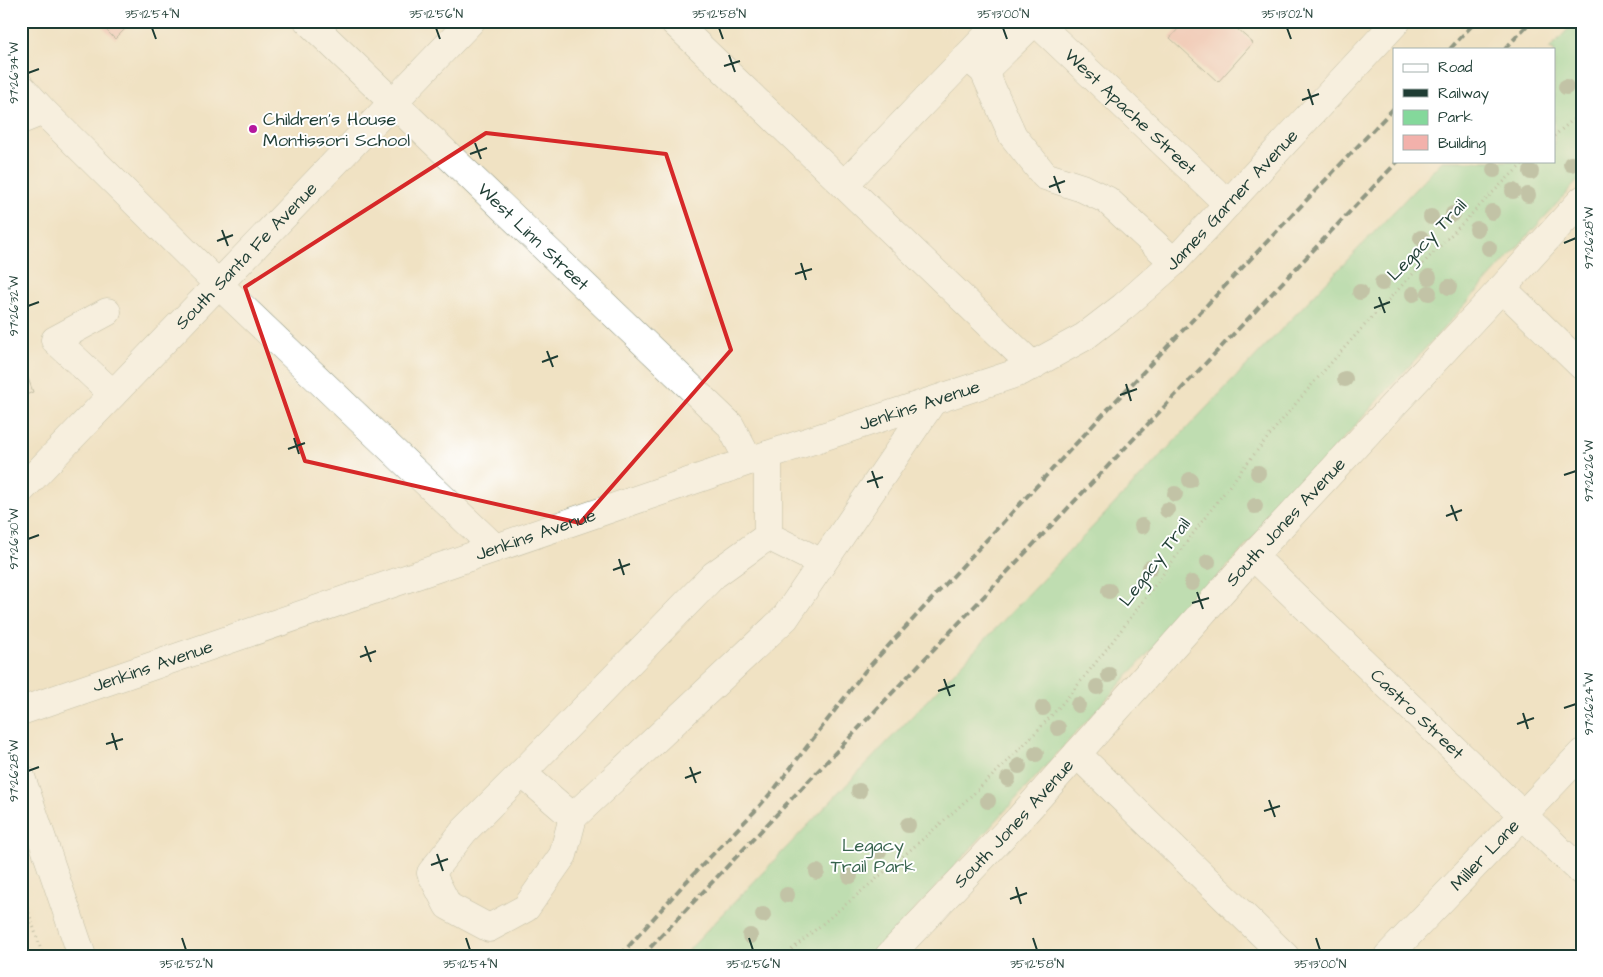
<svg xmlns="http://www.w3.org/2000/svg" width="1603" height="977" viewBox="0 0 1603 977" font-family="'Architects Daughter',sans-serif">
<rect width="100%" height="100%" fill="#fff"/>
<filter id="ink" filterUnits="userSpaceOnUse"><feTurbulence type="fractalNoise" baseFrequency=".02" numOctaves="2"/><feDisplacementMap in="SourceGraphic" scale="10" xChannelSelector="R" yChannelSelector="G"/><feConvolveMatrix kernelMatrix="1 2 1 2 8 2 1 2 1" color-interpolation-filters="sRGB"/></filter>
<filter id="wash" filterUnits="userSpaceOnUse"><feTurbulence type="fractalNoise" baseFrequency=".0096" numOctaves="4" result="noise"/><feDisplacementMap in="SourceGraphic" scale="20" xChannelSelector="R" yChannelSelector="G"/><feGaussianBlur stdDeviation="1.12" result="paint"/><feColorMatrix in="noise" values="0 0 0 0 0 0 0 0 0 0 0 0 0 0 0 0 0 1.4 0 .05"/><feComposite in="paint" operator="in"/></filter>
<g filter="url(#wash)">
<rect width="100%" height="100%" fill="#f0e2c3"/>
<path fill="#84d89b" stroke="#528a68" d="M1576 21H1582V176L924 900 871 956H683L1442 161H1554V49H1549Z"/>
<g id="blocks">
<g fill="#f2b1ab">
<path d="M97 21H133L115 39Z"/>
<path d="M1185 21H1228L1253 43 1218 82 1170 38Z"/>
<path d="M21 359 33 392 21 397Z"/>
</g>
</g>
</g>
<g filter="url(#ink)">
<use href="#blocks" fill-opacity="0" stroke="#88907c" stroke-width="1"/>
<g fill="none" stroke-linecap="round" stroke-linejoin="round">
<g stroke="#88907c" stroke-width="29">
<g id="minor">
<path id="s1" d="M308 21 730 425 749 461"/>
<path d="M673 21 1033 366"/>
<path id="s2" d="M1035 21 1228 204"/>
<path d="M967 57 984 71 1013 136 1045 176 1082 188 1107 200 1174 262"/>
<path d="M984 71 1035 21"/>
<path d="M21 87 43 111 21 120"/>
<path d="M43 111 218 284 495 548"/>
<path d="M844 185 1001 21"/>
<path d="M1502 288 1582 366"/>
<path d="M107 312 55 340 113 394"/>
<path d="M768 455V536L714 575 522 773 573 817 785 618 932 402"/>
<path id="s3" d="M21 490 471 21"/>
<path d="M768 536 822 563"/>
<path id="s4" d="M1253 556 1582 872"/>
<path id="s5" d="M21 711 749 461 1020 372 1084 337 1123 307 1174 262 1397 21"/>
<path d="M1077 754 1285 956"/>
<path d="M522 773 464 831 431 873 448 906 489 928 526 908 563 855 573 817"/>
<path d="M21 777 82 956"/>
<path id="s6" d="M889 956 1019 819 1253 556 1502 288 1582 200"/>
<path id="s7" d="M1388 956 1582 753"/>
</g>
</g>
<g stroke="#88907c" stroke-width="3" stroke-dasharray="1 4" stroke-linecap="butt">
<path d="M1554 136 1582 112"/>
<path d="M21 889 43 956"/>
<path d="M784 956C879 876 977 799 1060 706 1122 634 1175 555 1234 480 1299 396 1369 318 1444 242 1471 215 1497 187 1526 161"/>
</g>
<use href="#minor" stroke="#fff" stroke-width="28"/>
<g stroke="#1f3d34" stroke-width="4" stroke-dasharray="8 4" stroke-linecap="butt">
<path d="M1450 49 1476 21"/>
<path d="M1505 49 1531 21"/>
<path d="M620 956 684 884 755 811 776 787 865 671 1109 408 1394 108"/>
<path d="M642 956 1398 161"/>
</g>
</g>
<g fill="#8b9d83">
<circle cx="1566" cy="87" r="8"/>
<circle cx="1571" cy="164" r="8"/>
<circle cx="1494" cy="170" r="8"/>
<circle cx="1531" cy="172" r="8"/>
<circle cx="1513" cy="191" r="8"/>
<circle cx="1528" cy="195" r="8"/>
<circle cx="1492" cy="212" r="8"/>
<circle cx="1453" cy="214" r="8"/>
<circle cx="1431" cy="217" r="8"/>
<circle cx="1477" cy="229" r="8"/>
<circle cx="1421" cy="238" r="8"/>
<circle cx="1489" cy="248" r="8"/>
<circle cx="1429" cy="277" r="8"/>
<circle cx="1382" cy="283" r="8"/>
<circle cx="1449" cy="287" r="8"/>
<circle cx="1360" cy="292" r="8"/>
<circle cx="1429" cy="293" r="8"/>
<circle cx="1413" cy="294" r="8"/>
<circle cx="1345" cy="379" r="8"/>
<circle cx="1258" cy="473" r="8"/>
<circle cx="1190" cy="480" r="8"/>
<circle cx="1175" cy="494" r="8"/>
<circle cx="1255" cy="506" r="8"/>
<circle cx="1167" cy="510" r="8"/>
<circle cx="1142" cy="526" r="8"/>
<circle cx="1208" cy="562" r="8"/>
<circle cx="1150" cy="568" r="8"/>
<circle cx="1192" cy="583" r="8"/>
<circle cx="1109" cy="591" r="8"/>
<circle cx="1109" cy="675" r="8"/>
<circle cx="1097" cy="687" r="8"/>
<circle cx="1078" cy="705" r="8"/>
<circle cx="1043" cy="708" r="8"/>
<circle cx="1058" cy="728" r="8"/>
<circle cx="1036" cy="754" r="8"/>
<circle cx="1019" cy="766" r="8"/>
<circle cx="1008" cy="779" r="8"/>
<circle cx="859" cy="791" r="8"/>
<circle cx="988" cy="801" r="8"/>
<circle cx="908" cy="825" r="8"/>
<circle cx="879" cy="851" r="8"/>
<circle cx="817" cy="872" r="8"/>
<circle cx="850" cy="876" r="8"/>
<circle cx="787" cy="895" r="8"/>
<circle cx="763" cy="915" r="8"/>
<circle cx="750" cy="936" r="8"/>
</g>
</g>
<path d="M0 0H1603V977H0ZM486 133 666 154 731 350 580 523 305 461 245 287Z" fill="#f0e2c3" fill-opacity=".55" fill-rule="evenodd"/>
<path fill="none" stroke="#d62828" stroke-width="4" stroke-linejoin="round" d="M486 133 666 154 731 350 580 523 305 461 245 287Z"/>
<path fill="none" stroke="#1f3d34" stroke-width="2" d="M152 28 156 39M436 28 440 39M719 28 723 39M1003 28 1007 39M1287 28 1291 39M729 55 735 72M724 66 740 61M28 73 39 69M1308 89 1313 105M1302 100 1319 94M475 143 481 159M470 154 487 148M1054 176 1060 193M1049 187 1065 181M222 230 228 246M217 241 233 235M1564 243 1576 238M801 263 806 280M795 274 812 269M1379 297 1385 313M28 306 39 302M1374 308 1390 302M547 351 553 367M542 362 558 356M1126 384 1131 401M1120 395 1137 389M294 438 299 454M288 449 305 443M872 471 878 488M1564 475 1576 471M867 482 883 477M1451 505 1457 521M1446 516 1462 510M28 539 39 535M619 559 624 575M613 570 630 564M1197 592 1203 609M1192 603 1209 598M365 646 371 662M360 657 376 651M944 679 950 696M938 691 955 685M1564 708 1576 704M1523 713 1528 729M1517 724 1534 718M112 733 117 750M106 744 123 739M690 767 696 783M28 771 39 767M685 778 701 772M1269 800 1275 817M1264 811 1280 806M437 854 443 871M431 865 448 859M1016 887 1021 904M1010 899 1027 893M182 938 186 950M466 938 470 950M749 938 753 950M1033 938 1037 950M1316 938 1320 950"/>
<circle fill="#b5179e" stroke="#fff" stroke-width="2" cx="253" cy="129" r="5"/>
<g text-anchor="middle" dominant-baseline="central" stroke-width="4" stroke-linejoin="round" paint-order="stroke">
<g font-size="18" fill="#1f3d34" stroke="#fff">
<text stroke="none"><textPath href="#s2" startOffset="132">West Apache Street</textPath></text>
<text stroke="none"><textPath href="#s5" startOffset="1330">James Garner Avenue</textPath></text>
<text stroke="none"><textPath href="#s1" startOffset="312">West Linn Street</textPath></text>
<text transform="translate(1427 240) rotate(-46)">Legacy Trail</text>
<text stroke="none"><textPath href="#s3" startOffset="325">South Santa Fe Avenue</textPath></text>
<text stroke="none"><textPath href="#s5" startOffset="949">Jenkins Avenue</textPath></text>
<text stroke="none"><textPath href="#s6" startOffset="588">South Jones Avenue</textPath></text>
<text stroke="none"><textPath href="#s5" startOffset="544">Jenkins Avenue</textPath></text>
<text transform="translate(1155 562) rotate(-53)">Legacy Trail</text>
<text stroke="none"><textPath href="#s5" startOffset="139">Jenkins Avenue</textPath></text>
<text stroke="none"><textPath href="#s4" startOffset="228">Castro Street</textPath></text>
<text stroke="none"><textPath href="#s6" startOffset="182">South Jones Avenue</textPath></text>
<text stroke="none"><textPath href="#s7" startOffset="140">Miller Lane</textPath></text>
</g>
<g font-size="18" fill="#1f3d34" stroke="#fff" text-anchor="start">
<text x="263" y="119">Children's House<tspan x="263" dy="21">Montissori School</tspan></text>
</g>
<g font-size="18" fill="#38644e" stroke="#fff">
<text x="873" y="845">Legacy<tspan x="873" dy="21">Trail Park</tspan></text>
</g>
</g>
<rect width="1603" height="977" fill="none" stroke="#fff" stroke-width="55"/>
<rect x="1393" y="48" width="162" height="115" fill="#ffffff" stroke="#a5b1ae"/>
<rect x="1403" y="64" width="25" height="8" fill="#ffffff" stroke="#a5b1ae"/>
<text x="1438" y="72" font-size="15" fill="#1f3d34">Road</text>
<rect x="1403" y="89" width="25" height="8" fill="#1f3d34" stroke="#a5b1ae"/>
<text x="1438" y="98" font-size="15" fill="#1f3d34">Railway</text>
<rect x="1403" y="110" width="25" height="15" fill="#84d89b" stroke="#a5b1ae"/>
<text x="1438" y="122" font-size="15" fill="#1f3d34">Park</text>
<rect x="1403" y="135" width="25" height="15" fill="#f2b1ab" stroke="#a5b1ae"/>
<text x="1438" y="148" font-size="15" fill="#1f3d34">Building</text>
<rect x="28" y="28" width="1548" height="922" fill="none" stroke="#1f3d34" stroke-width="2"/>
<g font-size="12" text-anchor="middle" fill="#1f3d34">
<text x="152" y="18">35°12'54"N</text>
<text x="436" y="18">35°12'56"N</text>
<text x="719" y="18">35°12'58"N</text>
<text x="1003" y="18">35°13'00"N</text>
<text x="1287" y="18">35°13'02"N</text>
<text transform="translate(14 73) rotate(-90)" y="4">97°26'34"W</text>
<text transform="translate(1589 238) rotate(-90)" y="4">97°26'28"W</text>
<text transform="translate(14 306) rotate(-90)" y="4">97°26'32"W</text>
<text transform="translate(1589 471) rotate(-90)" y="4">97°26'26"W</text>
<text transform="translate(14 539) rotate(-90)" y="4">97°26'30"W</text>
<text transform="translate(1589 704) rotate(-90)" y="4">97°26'24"W</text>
<text transform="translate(14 771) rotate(-90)" y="4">97°26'28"W</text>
<text x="186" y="968">35°12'52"N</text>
<text x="470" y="968">35°12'54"N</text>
<text x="753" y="968">35°12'56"N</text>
<text x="1037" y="968">35°12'58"N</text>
<text x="1320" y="968">35°13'00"N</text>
</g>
</svg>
